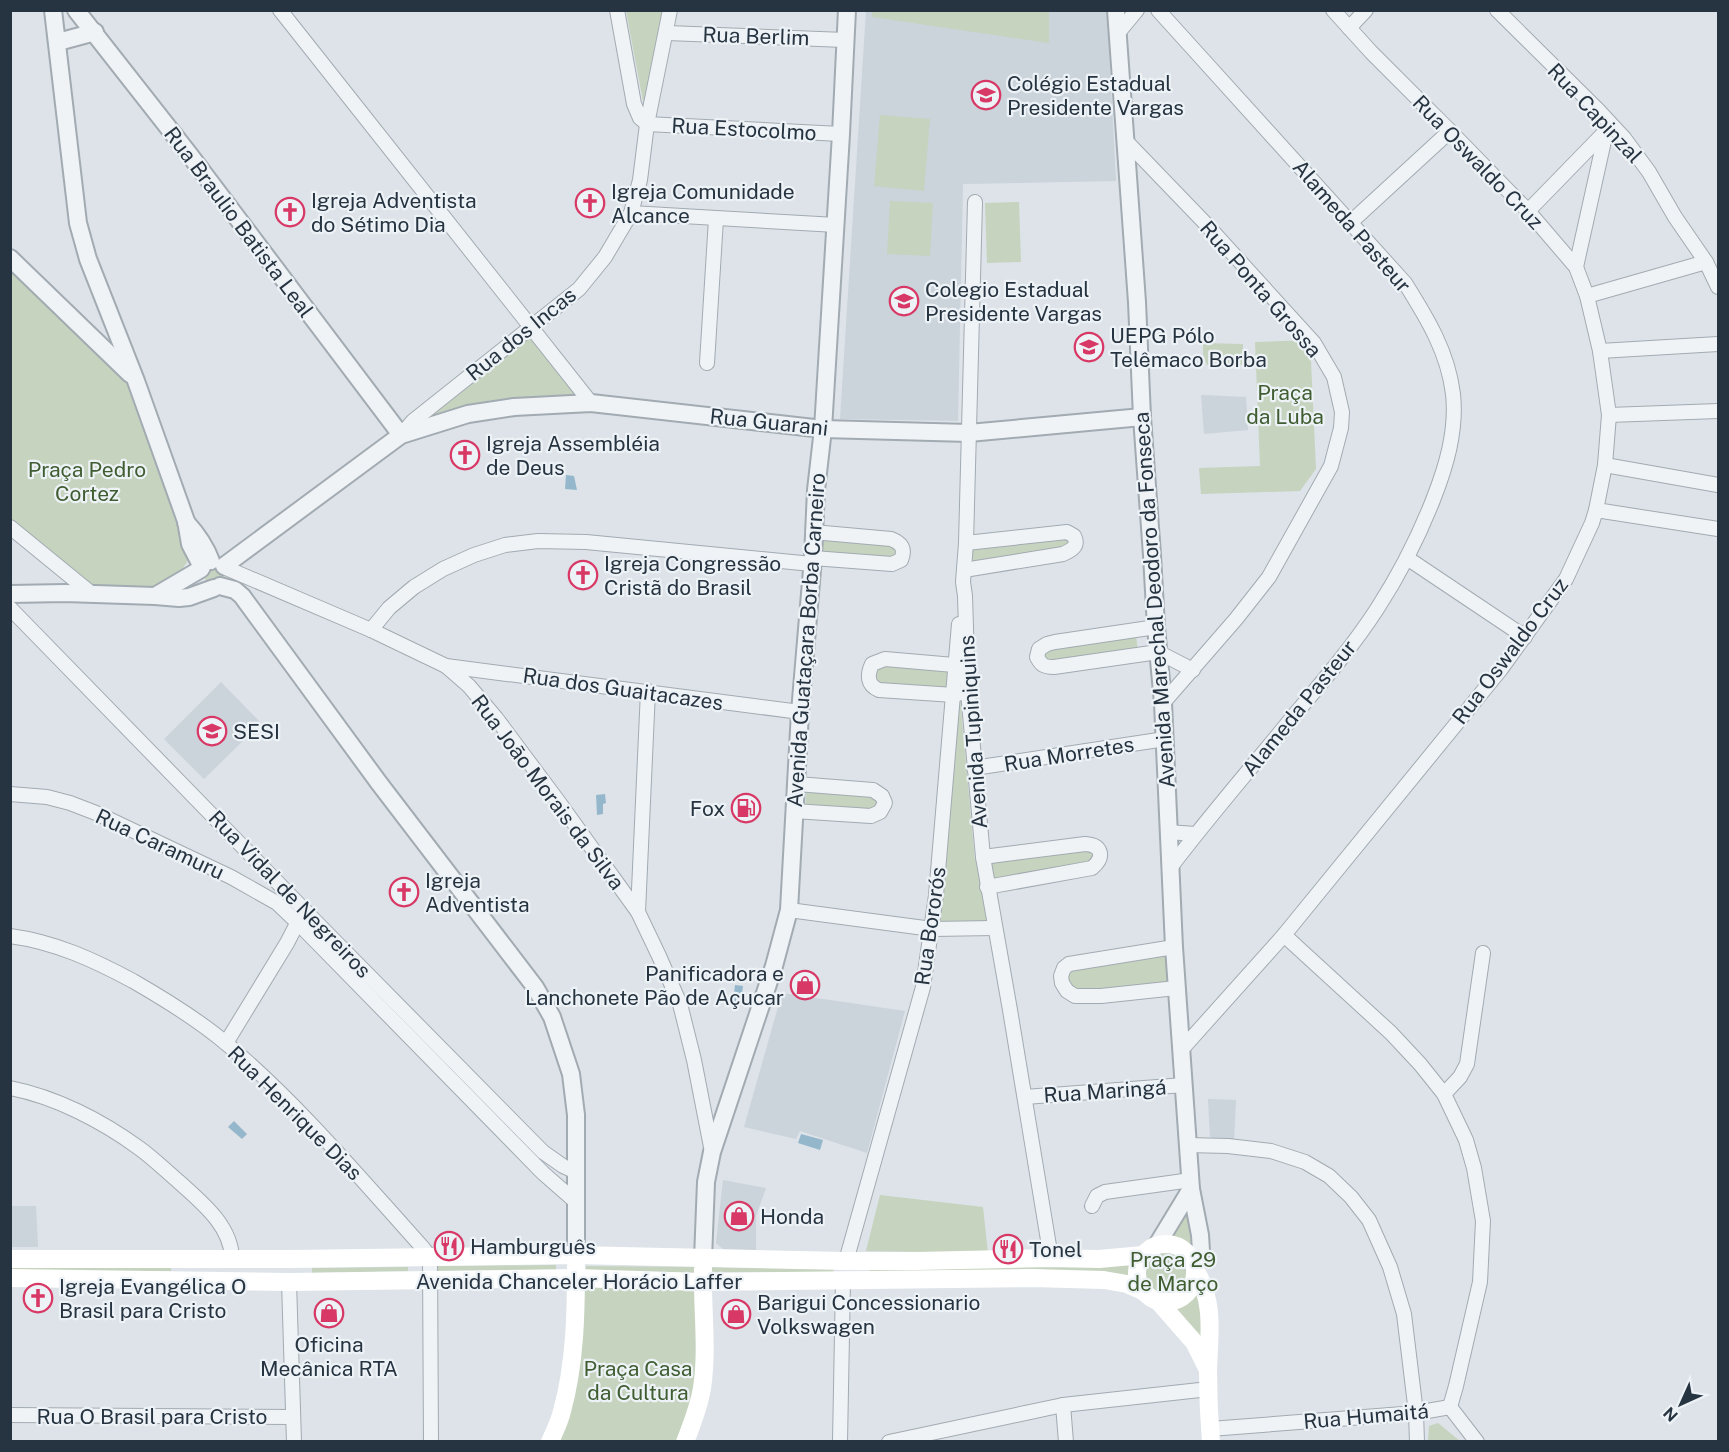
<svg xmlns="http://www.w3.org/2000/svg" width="1729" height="1452" viewBox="0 0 1729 1452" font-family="'Public Sans',sans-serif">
<rect width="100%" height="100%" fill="#dde3e8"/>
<g fill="#cbd3db">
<path d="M866 11H1107L1116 181 963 184 958 421 840 419Z"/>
<path d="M1201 395 1246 397 1248 430 1204 434Z"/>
<path d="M221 682 261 723 204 779 164 739Z"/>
<path d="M782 993 905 1011 867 1153 800 1131 796 1139 744 1127Z"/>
<path d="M1208 1099 1236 1100 1234 1141 1210 1137Z"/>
<path d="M723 1180 766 1188 756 1216V1250L723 1249 716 1243Z"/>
<path d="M10 1206H36L38 1247H11Z"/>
</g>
<g fill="#c6d3be">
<path d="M626 11H665L645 112Z"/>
<path d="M872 11H1049V43L872 17Z"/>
<path d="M880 115 930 119 924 191 874 186Z"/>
<path d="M890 201 933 203 930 256 887 254Z"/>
<path d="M1019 202 1021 262 987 263 985 203Z"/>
<path d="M10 262 125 374 167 476 189 559 177 577 154 589 98 587 88 583 11 521Z"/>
<path d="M532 332 580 398 453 412 422 418Z"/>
<path d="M1310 340 1316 469 1300 491 1201 494 1199 468 1260 466 1255 342Z"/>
<path d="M1203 343 1243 344V365H1207L1203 354Z"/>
<path d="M822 534 899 544 898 559 820 558Z"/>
<path d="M1069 536 1071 547 973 563 972 546Z"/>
<path d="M210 564 225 572V578L222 582H207L204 577Z"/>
<path d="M1136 634 1138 653 1052 666 1041 654 1043 650Z"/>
<path d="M876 663 951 671 950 693 879 687 871 671Z"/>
<path d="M960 697 975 861 1093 846 1096 860 982 886 990 926 939 928Z"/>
<path d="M807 786 880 795 879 811H805Z"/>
<path d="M1169 950 1173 987 1080 996 1067 988 1065 969Z"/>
<path d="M880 1195 983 1207 988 1253 866 1251Z"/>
<path d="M1191 1196 1205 1355 1167 1308 1120 1280 1039 1269 870 1272V1269L1145 1250 1150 1248Z"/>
<path d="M556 1265V1270L433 1271 432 1266Z"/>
<path d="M10 1266H171V1271L11 1272Z"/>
<path d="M586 1266 695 1267 694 1273 586 1270Z"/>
<path d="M408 1267V1271L312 1273V1268Z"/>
<path d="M708 1267 834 1269 833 1272H708Z"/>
<path d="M582 1282 698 1287 701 1362 682 1441 556 1442Z"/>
<path d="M1438 1423 1460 1441H1428L1429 1426Z"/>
</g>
<g fill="#95b7cc">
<path d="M566 475 574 476 577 490 565 489Z"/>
<path d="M605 794 606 803 603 804V814L597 815 596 795Z"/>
<path d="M735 985 743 986 741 1003 733 1002Z"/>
<path d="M234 1121 247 1134 242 1139 228 1127Z"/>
<path d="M801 1134 823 1140 820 1150 798 1143Z"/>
</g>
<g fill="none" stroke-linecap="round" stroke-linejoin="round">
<g stroke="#a2abb2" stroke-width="16">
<g id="minor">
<path d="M280 10 591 403"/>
<path d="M670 10 647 124 841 134"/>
<path d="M1158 10 1405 283C1427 318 1448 352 1453 394 1457 431 1446 467 1433 500 1418 538 1399 575 1377 609 1353 646 1324 680 1296 713 1254 765 1210 815 1170 868"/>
<path d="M1497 10 1598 110 1624 138 1649 172 1675 217 1706 262 1718 287"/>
<path d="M1349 28 1366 10"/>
<path d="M667 33 845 40"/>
<path d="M1118 33 1137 10"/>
<path d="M1125 140 1205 223 1314 343 1334 377 1342 412 1341 428 1331 466 1269 577 1236 619 1163 703"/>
<path d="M975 202 966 543 963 582 965 596 968 692 983 857 1010 1010 1051 1258"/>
<path d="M1528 211 1604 133"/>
<path d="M631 213 836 225"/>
<path d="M1351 222 1450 131"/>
<path d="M1576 267 1606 132"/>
<path d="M1587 296 1706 262"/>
<path d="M1600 351 1718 344"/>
<path d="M707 363 716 219"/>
<path d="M1609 415 1718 411"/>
<path d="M401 435 413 421 579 289 605 257 631 213 640 180 647 124 640 118 634 104 617 10"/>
<path d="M1605 465 1718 485"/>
<path d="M1596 510 1718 529"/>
<path d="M10 527 92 594"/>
<path d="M813 558 892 564 901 560C906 548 901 543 891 539L813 532"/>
<path d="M1407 558 1525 637"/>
<path d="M226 568 371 630 446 666 469 686 496 718 558 801 638 912 659 956 680 1004 694 1060 712 1152"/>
<path d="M964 570 1063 554C1072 550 1079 546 1074 536L1067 532 966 543"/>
<path d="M10 608 318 924 543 1152 563 1166 576 1172"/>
<path d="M1156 627 1055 642 1047 644 1039 649 1037 657C1041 665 1044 667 1054 667L1158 652 1193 670"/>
<path d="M371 630 389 608 414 587 443 569 474 555 505 545 538 541 586 542 812 564"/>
<path d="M954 665 885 659 872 664C867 675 867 685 879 690L954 695 961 693"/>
<path d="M446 666 800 712"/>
<path d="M974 768 1165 739"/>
<path d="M10 794 47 797 70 803 96 813 231 877 277 903 298 923 543 1173 575 1201"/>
<path d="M794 811 871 816 880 812 885 803 882 796 873 790 797 784"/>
<path d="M1168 832 1195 834"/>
<path d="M983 857 1085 844C1102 845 1105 857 1092 868L987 887"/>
<path d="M789 910 932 929 995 928"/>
<path d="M638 912 648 691"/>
<path d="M1284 935 1391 1033 1420 1064 1444 1094 1466 1140 1474 1168 1483 1221 1480 1282 1456 1386 1450 1407"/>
<path d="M10 936C55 942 94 960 133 981 166 1000 199 1020 228 1045 299 1105 360 1178 423 1248L430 1257 431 1442"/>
<path d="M1174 947 1069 964 1064 968 1061 976 1062 983 1067 991 1075 996H1101L1176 988"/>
<path d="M226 1043 287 943 301 916"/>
<path d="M1182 1049 1284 935 1501 669 1566 579 1592 523 1596 510 1605 465 1609 415 1600 351 1587 296 1576 267 1528 211 1450 131 1371 52 1333 10"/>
<path d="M10 1088C56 1097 102 1121 139 1148 153 1158 165 1170 178 1181 201 1202 231 1225 232 1258"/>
<path d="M1444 1094 1460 1077 1467 1064 1483 953"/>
<path d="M1025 1097 1184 1085"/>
<path d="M1188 1145 1228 1146 1271 1151 1305 1162 1329 1176 1351 1197 1369 1220 1390 1267 1404 1314 1416 1413 1417 1442"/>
<path d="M1092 1206 1097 1196 1105 1192 1191 1180"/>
<path d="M846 1261 923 987 936 895 959 624"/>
<path d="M289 1282 294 1442"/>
<path d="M1063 1405 1066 1442"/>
<path d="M1450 1407 1477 1442"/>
<path d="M10 1415 293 1417"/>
<path d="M1210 1429 1416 1413 1450 1407"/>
<path d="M840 1442 843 1280"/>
<path d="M889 1442 1063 1405 1209 1389"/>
</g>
</g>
<g stroke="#a2abb2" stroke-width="20">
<g id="tertiary">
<path d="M53 10 78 223 88 259 136 381 186 521 190 544 202 567"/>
<path d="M76 10 189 154 401 435"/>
<path d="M1116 10 1137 302 1142 417 1152 555 1156 627 1163 703 1174 947 1191 1189 1200 1235 1201 1251 1195 1268"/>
<path d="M58 42 95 32"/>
<path d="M10 258 130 374"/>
<path d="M186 522C197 534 205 545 211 561"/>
<path d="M224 566 401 435 468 414 514 407 591 403 823 429 969 433 1142 417"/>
<path d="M220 586 235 590 242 596 379 783 535 987 552 1017 571 1074 576 1115V1255"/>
<path d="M10 594 65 593 155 596 179 598 189 597 214 588"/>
<path d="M155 596 201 569"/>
<path d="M1157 1245 1191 1189"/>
<path d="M703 1259 706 1182 712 1152 774 966 789 910 800 712 813 558 816 490 823 429 841 134 847 10"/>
</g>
</g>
<use href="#minor" stroke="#f0f3f6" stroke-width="14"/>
<use href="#tertiary" stroke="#f0f3f6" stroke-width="16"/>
<g stroke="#fff" stroke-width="18">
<circle cx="1166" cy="1273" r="29"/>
<path d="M10 1259H289L576 1255 846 1261H916L1051 1258 1099 1259 1143 1255"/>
<path d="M1196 1271C1215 1303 1209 1336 1208 1371 1208 1394 1209 1418 1211 1442"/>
<path d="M10 1278 289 1282 576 1278 702 1282 1032 1278 1104 1280 1127 1284 1145 1292"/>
<path d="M1158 1301 1194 1342 1208 1370"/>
<path d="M550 1442C554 1432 560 1421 562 1411 575 1364 576 1314 576 1266"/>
<path d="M685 1442C692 1424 699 1407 702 1388 708 1349 702 1309 703 1269"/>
</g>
</g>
<defs>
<g id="school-ring" transform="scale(1.5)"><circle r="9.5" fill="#edf2f6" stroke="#d83865" stroke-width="1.5"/><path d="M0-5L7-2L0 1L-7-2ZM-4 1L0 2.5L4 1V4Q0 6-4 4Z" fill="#d83865"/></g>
<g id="church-ring" transform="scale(1.5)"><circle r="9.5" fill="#edf2f6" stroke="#d83865" stroke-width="1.5"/><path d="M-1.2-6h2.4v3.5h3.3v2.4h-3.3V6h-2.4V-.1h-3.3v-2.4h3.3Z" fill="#d83865"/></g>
<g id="university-ring" transform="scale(1.5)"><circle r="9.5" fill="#edf2f6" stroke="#d83865" stroke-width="1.5"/><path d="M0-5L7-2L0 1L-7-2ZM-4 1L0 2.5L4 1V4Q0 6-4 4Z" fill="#d83865"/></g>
<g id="fuel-ring" transform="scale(1.5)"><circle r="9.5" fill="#edf2f6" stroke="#d83865" stroke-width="1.5"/><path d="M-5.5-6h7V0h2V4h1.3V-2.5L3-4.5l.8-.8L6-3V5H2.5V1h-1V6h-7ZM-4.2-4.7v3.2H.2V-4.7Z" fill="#d83865"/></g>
<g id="shop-ring" transform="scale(1.5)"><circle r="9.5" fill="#edf2f6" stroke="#d83865" stroke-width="1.5"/><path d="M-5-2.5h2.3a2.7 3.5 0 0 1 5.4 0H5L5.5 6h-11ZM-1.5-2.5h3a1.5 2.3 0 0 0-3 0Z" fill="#d83865"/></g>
<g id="restaurant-ring" transform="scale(1.5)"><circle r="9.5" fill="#edf2f6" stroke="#d83865" stroke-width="1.5"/><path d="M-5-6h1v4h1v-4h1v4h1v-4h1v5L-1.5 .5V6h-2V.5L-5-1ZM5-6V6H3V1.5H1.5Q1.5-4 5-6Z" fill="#d83865"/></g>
</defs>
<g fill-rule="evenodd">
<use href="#school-ring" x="986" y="95"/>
<use href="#church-ring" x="590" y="203"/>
<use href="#church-ring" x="290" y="212"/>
<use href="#school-ring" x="904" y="301"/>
<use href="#university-ring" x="1089" y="347"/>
<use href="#church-ring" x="465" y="455"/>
<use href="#church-ring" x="583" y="575"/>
<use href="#school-ring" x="212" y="731"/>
<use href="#fuel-ring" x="746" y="808"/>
<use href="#church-ring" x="404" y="892"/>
<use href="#shop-ring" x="805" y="985"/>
<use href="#shop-ring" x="739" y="1216"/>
<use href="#restaurant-ring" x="449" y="1246"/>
<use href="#restaurant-ring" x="1008" y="1249"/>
<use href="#church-ring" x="38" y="1298"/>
<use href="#shop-ring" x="329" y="1313"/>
<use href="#shop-ring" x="736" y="1314"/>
</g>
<g text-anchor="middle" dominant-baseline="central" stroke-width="4.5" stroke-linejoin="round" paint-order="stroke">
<g font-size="21" fill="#263340" stroke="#edf2f6">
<text transform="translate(756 36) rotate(2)">Rua Berlim</text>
<text transform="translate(1595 113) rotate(47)">Rua Capinzal</text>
<text transform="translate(744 129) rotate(3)">Rua Estocolmo</text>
<text transform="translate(1478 162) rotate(46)">Rua Oswaldo Cruz</text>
<text transform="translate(239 222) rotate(53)">Rua Braulio Batista Leal</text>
<text transform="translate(1352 226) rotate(49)">Alameda Pasteur</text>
<text transform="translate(1261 289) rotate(49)">Rua Ponta Grossa</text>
<text transform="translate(521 334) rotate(-39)">Rua dos Incas</text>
<text transform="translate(769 422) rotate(6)">Rua Guarani</text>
<text transform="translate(1154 600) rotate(-94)">Avenida Marechal Deodoro da Fonseca</text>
<text transform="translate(806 640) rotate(-86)">Avenida Guataçara Borba Carneiro</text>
<text transform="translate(1510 651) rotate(-53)">Rua Oswaldo Cruz</text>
<text transform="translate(623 689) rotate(8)">Rua dos Guaitacazes</text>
<text transform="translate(1299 708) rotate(-51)">Alameda Pasteur</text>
<text transform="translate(973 732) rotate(-94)">Avenida Tupiniquins</text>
<text transform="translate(1069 754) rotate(-9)">Rua Morretes</text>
<text transform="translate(548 792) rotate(53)">Rua João Morais da Silva</text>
<text transform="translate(160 844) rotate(25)">Rua Caramuru</text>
<text transform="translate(290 894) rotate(46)">Rua Vidal de Negreiros</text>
<text transform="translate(930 926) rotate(-82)">Rua Bororós</text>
<text transform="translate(1105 1091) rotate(-4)">Rua Maringá</text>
<text transform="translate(295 1113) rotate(45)">Rua Henrique Dias</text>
<text x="579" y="1281">Avenida Chanceler Horácio Laffer</text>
<text x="152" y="1416">Rua O Brasil para Cristo</text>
<text transform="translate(1366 1416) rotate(-5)">Rua Humaitá</text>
</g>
<g font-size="21" fill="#263340" stroke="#edf2f6" text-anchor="start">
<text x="1007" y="83">Colégio Estadual<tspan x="1007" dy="24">Presidente Vargas</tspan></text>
<text x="611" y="191">Igreja Comunidade<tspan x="611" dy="24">Alcance</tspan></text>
<text x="311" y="200">Igreja Adventista<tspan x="311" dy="24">do Sétimo Dia</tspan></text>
<text x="925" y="289">Colegio Estadual<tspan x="925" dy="24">Presidente Vargas</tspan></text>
<text x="1110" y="335">UEPG Pólo<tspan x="1110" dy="24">Telêmaco Borba</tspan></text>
<text x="486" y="443">Igreja Assembléia<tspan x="486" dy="24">de Deus</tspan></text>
<text x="604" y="563">Igreja Congressão<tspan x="604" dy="24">Cristã do Brasil</tspan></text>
<text x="233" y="731">SESI</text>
<text x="725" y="808" text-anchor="end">Fox</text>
<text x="425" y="880">Igreja<tspan x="425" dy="24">Adventista</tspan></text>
<text x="784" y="973" text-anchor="end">Panificadora e<tspan x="784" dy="24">Lanchonete Pão de Açucar</tspan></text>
<text x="760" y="1216">Honda</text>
<text x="470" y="1246">Hamburguês</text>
<text x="1029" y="1249">Tonel</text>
<text x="59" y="1286">Igreja Evangélica O<tspan x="59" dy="24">Brasil para Cristo</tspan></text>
<text x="757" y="1302">Barigui Concessionario<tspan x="757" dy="24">Volkswagen</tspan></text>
<text x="329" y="1344" text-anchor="middle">Oficina<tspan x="329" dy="24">Mecânica RTA</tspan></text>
</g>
<g font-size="21" fill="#405d32" stroke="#edf2f6">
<text x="1285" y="392">Praça<tspan x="1285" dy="24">da Luba</tspan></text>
<text x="87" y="469">Praça Pedro<tspan x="87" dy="24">Cortez</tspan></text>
<text x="1173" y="1259">Praça 29<tspan x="1173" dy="24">de Março</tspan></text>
<text x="638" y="1368">Praça Casa<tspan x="638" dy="24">da Cultura</tspan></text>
</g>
</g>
<rect width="1729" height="1452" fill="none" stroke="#263340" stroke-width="24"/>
<g transform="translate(1681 1404) rotate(225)" stroke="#edf2f6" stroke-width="4.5" paint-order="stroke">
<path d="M0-4.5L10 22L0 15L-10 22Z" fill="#263340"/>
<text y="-9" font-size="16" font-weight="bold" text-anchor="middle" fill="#263340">N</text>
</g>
</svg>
